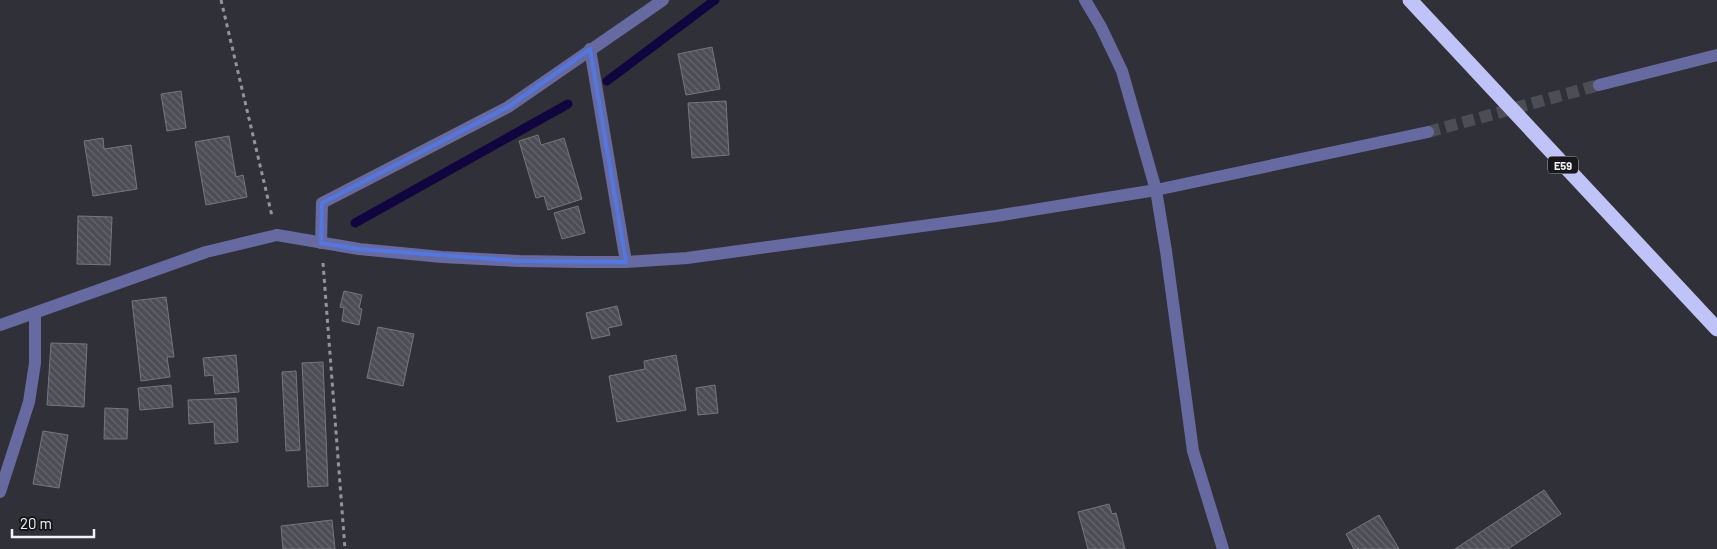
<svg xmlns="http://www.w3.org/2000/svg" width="1717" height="549" viewBox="0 0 1717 549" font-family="Barlow,sans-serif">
<defs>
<pattern id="building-back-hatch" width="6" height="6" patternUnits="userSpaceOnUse" patternTransform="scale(1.25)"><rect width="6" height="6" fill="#4c4d55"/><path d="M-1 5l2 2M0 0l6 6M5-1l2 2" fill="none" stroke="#66676e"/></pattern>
</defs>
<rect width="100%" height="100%" fill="#2f3038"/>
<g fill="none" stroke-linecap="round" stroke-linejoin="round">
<g stroke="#11053f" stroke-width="9">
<path d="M607 81 715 0"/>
<path d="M355 223 568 104"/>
</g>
</g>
<g fill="url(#building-back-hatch)" stroke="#75767f">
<path d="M712 47 720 89 686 95 678 54Z"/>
<path d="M181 91 186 128 167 131 161 94Z"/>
<path d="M726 101 729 155 692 158 688 103Z"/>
<path d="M538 135 541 145 564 138 582 199 548 210 544 196 536 198 519 141Z"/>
<path d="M229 136 236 177 243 175 247 197 206 205 195 142Z"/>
<path d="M103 138 104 149 131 145 137 189 93 196 84 141Z"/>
<path d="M578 206 585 233 562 239 554 213Z"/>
<path d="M78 216 112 217 110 265 77 264Z"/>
<path d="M344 291 362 295 359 308 362 309 359 325 342 321 344 308 340 307Z"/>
<path d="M166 297 174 357H167L170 377 141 381 132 301Z"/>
<path d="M617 306 622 325 608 328 610 335 592 339 586 313Z"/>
<path d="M378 327 414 334 403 386 367 378Z"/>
<path d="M51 343 87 344 84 407 47 405Z"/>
<path d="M236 355 239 392 215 394 213 375 205 376 203 358Z"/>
<path d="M676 355 686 410 617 422 609 376 645 369 644 361Z"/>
<path d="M323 362 328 486 308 487 302 363Z"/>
<path d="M296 371 300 450 286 451 282 372Z"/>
<path d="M171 385 173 407 140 410 138 388Z"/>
<path d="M715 385 718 413 698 415 696 388Z"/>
<path d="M236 398 238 442 215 444 214 422 189 424 188 400Z"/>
<path d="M105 408 128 409 127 439H104Z"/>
<path d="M43 431 68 435 59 488 33 484Z"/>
<path d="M1544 490 1561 514 1508 549H1455Z"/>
<path d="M1109 504 1112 514 1116 513 1125 549H1088L1078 512Z"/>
<path d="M1379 515 1399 549H1354L1346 534Z"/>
<path d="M332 520 335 549H283L281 526Z"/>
</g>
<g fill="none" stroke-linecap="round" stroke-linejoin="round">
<path stroke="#4c4d55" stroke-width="12" stroke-dasharray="12 6" stroke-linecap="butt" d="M1428 132 1599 85"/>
<g stroke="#94959c" stroke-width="3" stroke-dasharray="4 4" stroke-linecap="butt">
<path d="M221 0 272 216"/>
<path d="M323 263 345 549"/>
</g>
<g stroke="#676aa0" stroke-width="12">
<path d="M590 49 626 262"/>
<path d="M321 243 322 203 508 107 663 0"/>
<path d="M0 325 206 252 277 235"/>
<path d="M0 492 29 402 35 363V313"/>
</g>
<g stroke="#676aa0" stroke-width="12">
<path d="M1085 0 1101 27 1122 71 1156 190 1166 251 1193 451 1223 549"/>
<path d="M1599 85 1717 55"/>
<path d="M277 235 359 249 442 257 520 261 582 262H626L687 258 996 216 1156 190 1428 132"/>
</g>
<path stroke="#bfc3f8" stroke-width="15" d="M1410 0 1717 329"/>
</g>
<path fill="none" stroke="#5277e0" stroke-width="4" stroke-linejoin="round" d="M590 49 626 262 520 261 359 249 321 243 322 203 508 107Z"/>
<g text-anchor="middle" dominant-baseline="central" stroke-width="4.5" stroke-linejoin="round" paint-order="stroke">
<rect fill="#18181c" stroke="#b0b0b5" stroke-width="1" x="1548" y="156.5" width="30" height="17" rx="4"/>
<g font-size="11" font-weight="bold" fill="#f1f1f7">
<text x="1563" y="165">E59</text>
</g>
</g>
<path d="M12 529v8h82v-8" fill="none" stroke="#f1f1f7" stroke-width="2.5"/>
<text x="20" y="529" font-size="15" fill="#f1f1f7" stroke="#18181c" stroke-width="4" paint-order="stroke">20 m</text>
</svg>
